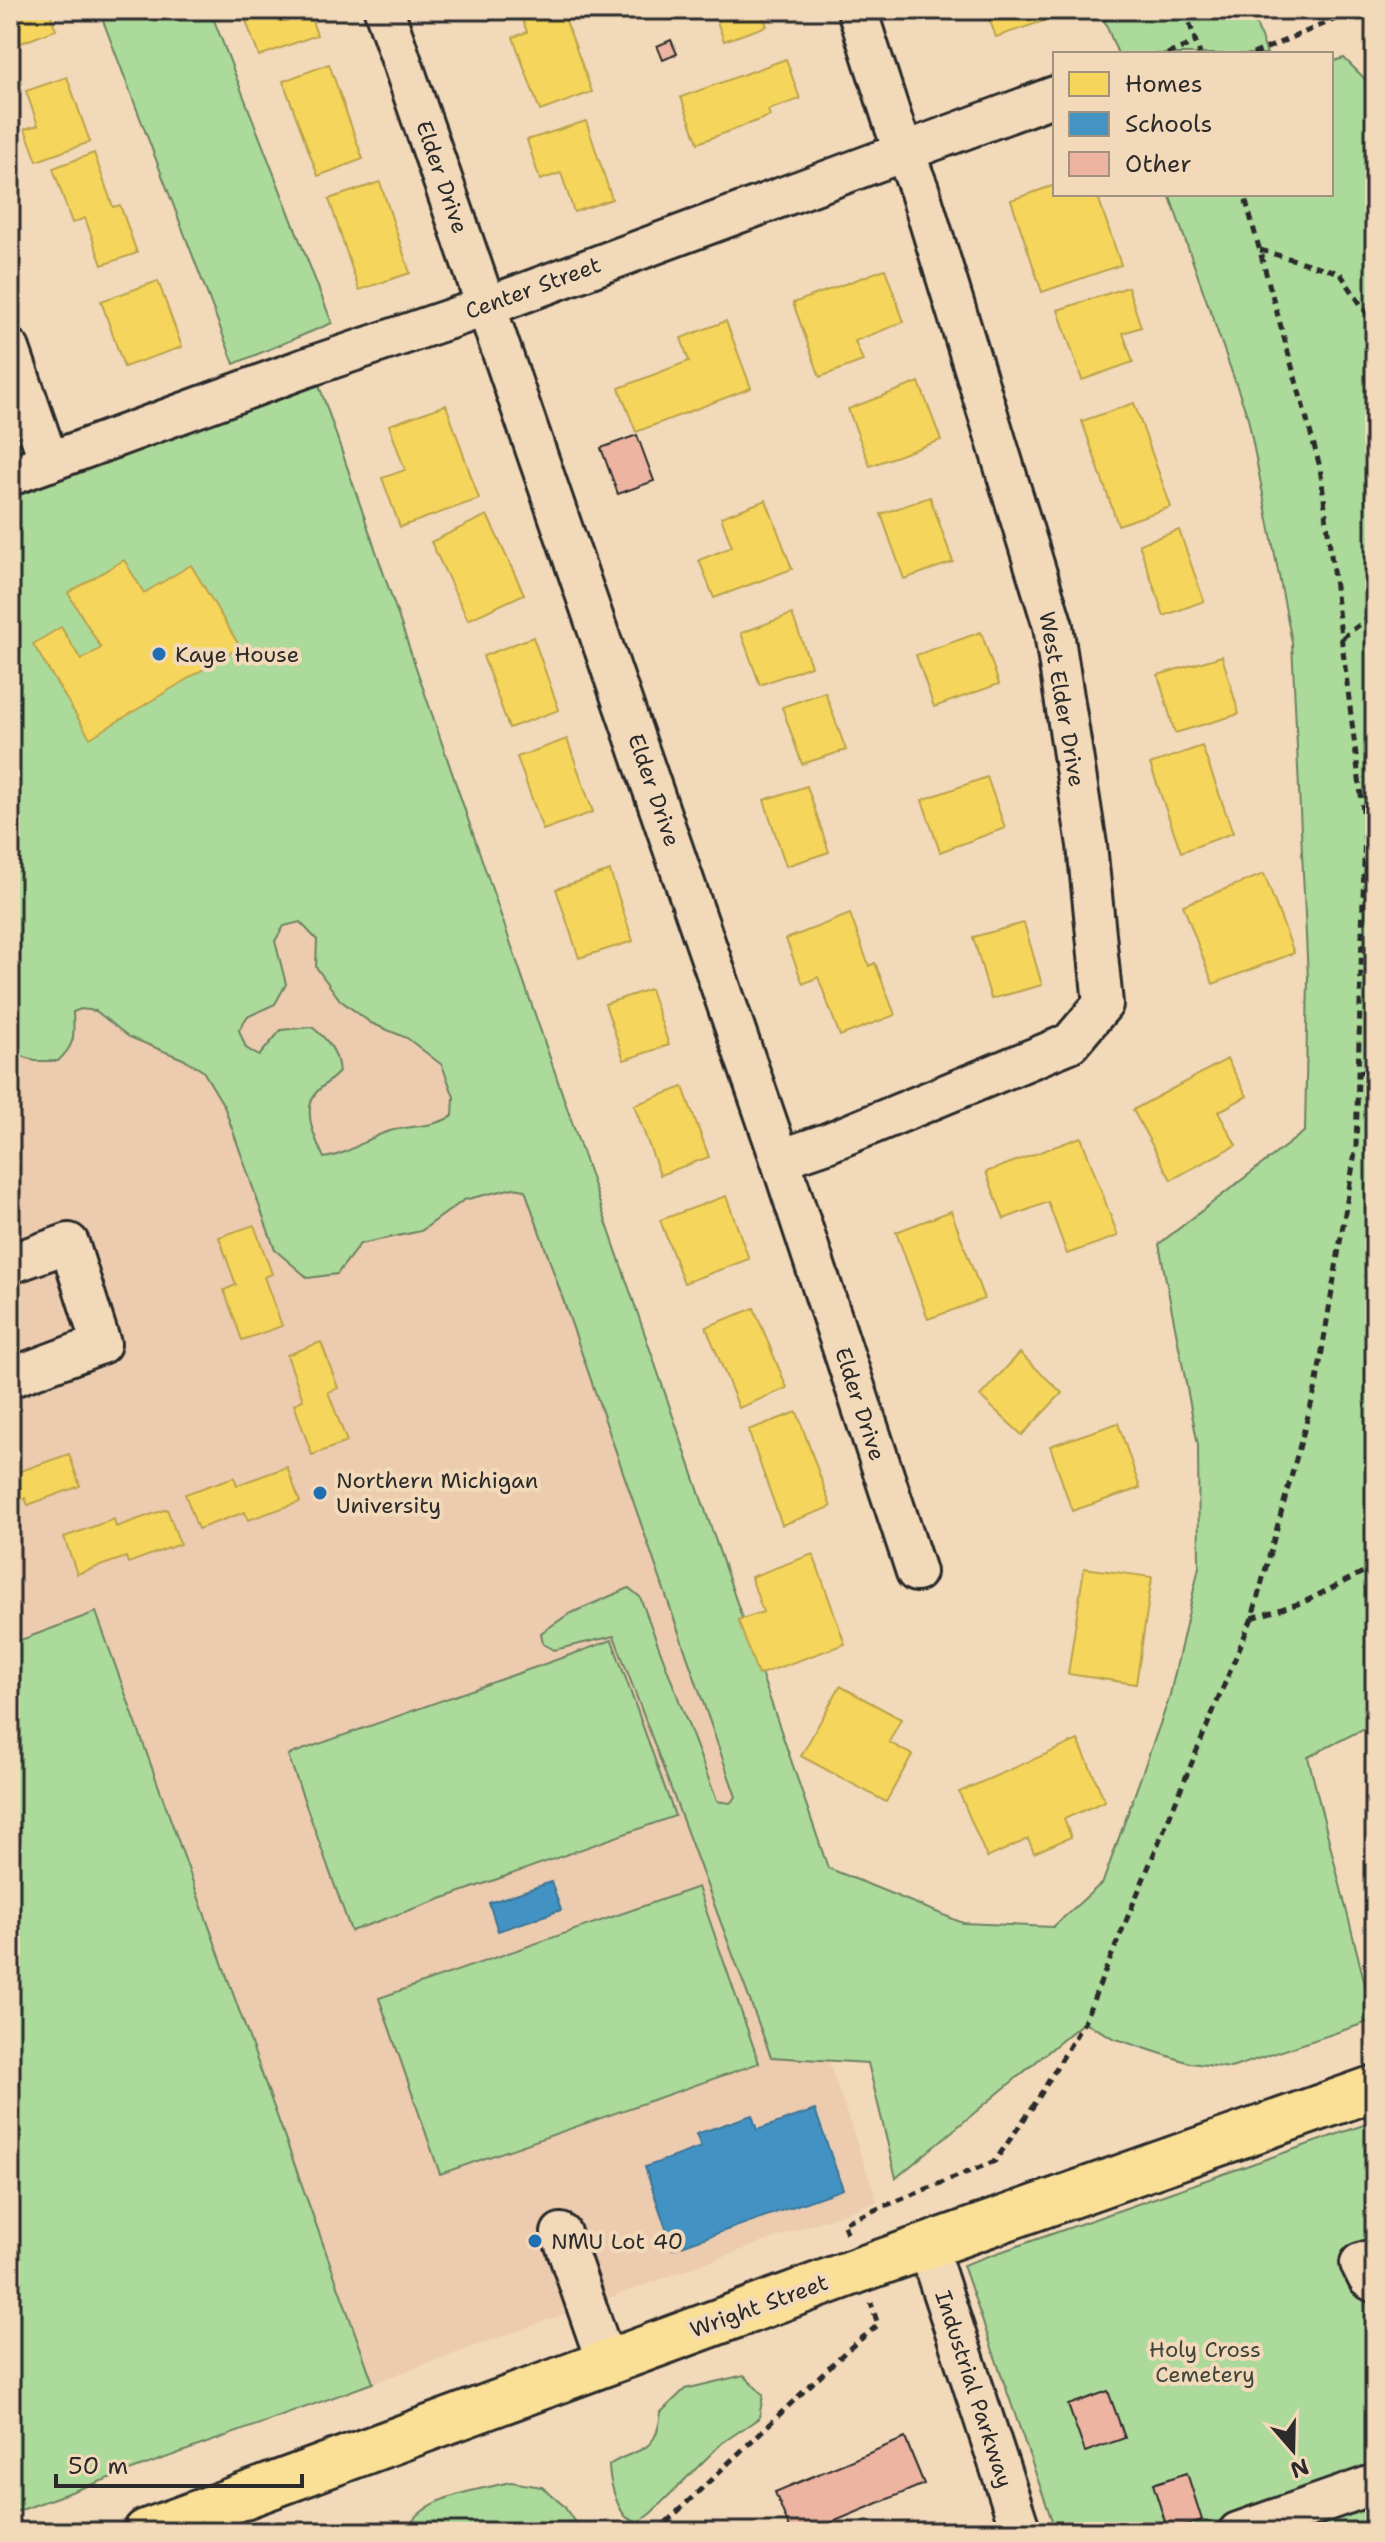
<svg xmlns="http://www.w3.org/2000/svg" width="1385" height="2542" viewBox="0 0 1385 2542" font-family="'Shantell Sans',sans-serif">
<rect width="100%" height="100%" fill="#f2d9ba"/>
<filter id="ink" filterUnits="userSpaceOnUse"><feTurbulence type="fractalNoise" baseFrequency=".0125" numOctaves="2"/><feDisplacementMap in="SourceGraphic" scale="16" xChannelSelector="R" yChannelSelector="G"/><feConvolveMatrix kernelMatrix="1 2 1 2 8 2 1 2 1" color-interpolation-filters="sRGB"/></filter>
<g filter="url(#ink)">
<path fill="#eccbaf" d="M247 390 877 2201 10 2514V480Z"/>
<g fill="#acda9a" stroke="#6c8262" stroke-width="2" fill-rule="evenodd">
<path d="M99 10H210L332 323 234 364Z"/>
<path d="M1100 10H1251L1267 54H1118Z"/>
<path d="M1344 58 1375 89V1723L1308 1757 1374 2020 1231 2068 1190 2063 1113 2038 1084 2022 896 2178 868 2063 771 2057 614 1636 554 1650 543 1644 541 1633 569 1614 629 1588 640 1597 717 1801 730 1803 736 1797 525 1190 513 1188 464 1200 421 1231 360 1244 337 1274 308 1278 275 1250 224 1106 203 1071 183 1059 129 1037 96 1011 81 1009 73 1012C74 1036 76 1044 58 1061H35L10 1051V486L319 385 828 1868 963 1923 1053 1927 1103 1882 1169 1699 1199 1567 1198 1445 1159 1244 1305 1131 1308 978 1292 642 1248 418 1169 194H1331V62ZM300 922 317 940 316 967 340 1000 371 1023 407 1038 442 1065 454 1097 453 1116C431 1128 413 1125 390 1131 367 1137 349 1155 324 1158 316 1141 302 1112 315 1094 319 1088 333 1079 339 1072 337 1050 328 1040 312 1027L281 1030 259 1056 246 1048 239 1030 247 1017 275 1004 286 984 275 941 284 926Z"/>
<path d="M96 1612 373 2383 10 2514V1644Z"/>
<path d="M612 1640 675 1816 351 1931 288 1755Z"/>
<path d="M698 1887 759 2063 440 2174 379 1998Z"/>
<path d="M1375 2121V2532H1056L963 2265Z"/>
<path d="M744 2375 763 2395 759 2418 722 2443 651 2513 638 2523C637 2523 626 2517 626 2517 616 2506 609 2479 609 2465 638 2446 656 2457 661 2412L685 2389Z"/>
<path d="M511 2482 542 2487 564 2506 581 2532H406C422 2495 475 2491 511 2482Z"/>
</g>
<g fill="#f6d55c" stroke="#b9a24d" stroke-width="2">
<path d="M10 10H49L56 30 10 47Z"/>
<path d="M242 10H308L317 35 259 56Z"/>
<path d="M519 10H562L592 92 540 111 513 37 527 32Z"/>
<path d="M713 10H761L767 26 724 41Z"/>
<path d="M986 10H1072L1073 11 996 37Z"/>
<path d="M786 59 800 99 768 110 770 116 698 143 681 97Z"/>
<path d="M329 64 363 159 318 176 283 81Z"/>
<path d="M67 77 90 142 37 161 25 129 38 125 26 91Z"/>
<path d="M586 121 612 199 574 212 561 173 540 180 527 140Z"/>
<path d="M94 153 113 207 120 205 137 253 102 265 85 218 72 223 53 168Z"/>
<path d="M380 182 410 273 359 290 329 199Z"/>
<path d="M1055 185V194H1097L1121 265 1042 292 1011 200Z"/>
<path d="M885 269 904 322 855 341 863 361 820 377 793 303Z"/>
<path d="M158 281 182 347 124 367 101 301Z"/>
<path d="M1128 287 1141 327 1123 333 1133 362 1082 380 1058 310Z"/>
<path d="M726 321 751 388 636 432 619 388 689 361 681 338Z"/>
<path d="M919 382 941 440 870 466 848 409Z"/>
<path d="M1134 403 1171 507 1118 525 1082 421Z"/>
<path d="M446 405 479 499 400 527 382 478 405 470 389 425Z"/>
<path d="M930 497 953 562 904 579 881 514Z"/>
<path d="M766 500 792 569 714 598 699 560 732 547 721 517Z"/>
<path d="M487 515 524 594 468 620 431 542Z"/>
<path d="M1179 530 1204 601 1164 616 1139 544Z"/>
<path d="M124 560 144 593 191 565 240 647 90 738 33 644 61 627 81 660 101 648 68 593Z"/>
<path d="M792 614 811 666 760 685 741 633Z"/>
<path d="M981 632 999 684 934 707 916 655Z"/>
<path d="M533 637 559 710 509 728 483 656Z"/>
<path d="M1222 656 1239 714 1175 733 1158 675Z"/>
<path d="M825 692 846 750 802 764 782 707Z"/>
<path d="M567 739 593 812 543 830 517 757Z"/>
<path d="M1202 746 1233 833 1181 852 1150 764Z"/>
<path d="M987 777 1005 828 940 852 922 800Z"/>
<path d="M807 786 829 852 786 866 764 800Z"/>
<path d="M610 871 633 941 579 958 556 889Z"/>
<path d="M1264 874 1294 953 1213 984 1183 905Z"/>
<path d="M850 914 869 966 875 963 895 1015 840 1036 818 977 803 984 786 939Z"/>
<path d="M1024 923 1042 985 991 999 973 937Z"/>
<path d="M650 989 669 1045 624 1060 605 1004Z"/>
<path d="M1227 1059 1247 1096 1218 1112 1236 1145 1171 1180 1133 1110Z"/>
<path d="M683 1087 709 1157 660 1175 634 1105Z"/>
<path d="M1081 1137 1118 1236 1067 1254 1048 1202 1004 1219 986 1172Z"/>
<path d="M726 1196 749 1259 684 1283 660 1220Z"/>
<path d="M951 1211 984 1299 928 1319 896 1232Z"/>
<path d="M254 1225 272 1274 264 1277 282 1326 242 1340 224 1290 236 1285 219 1237Z"/>
<path d="M754 1308 787 1388 739 1408 706 1327Z"/>
<path d="M321 1342 338 1388 328 1392 347 1442 312 1455 294 1404 303 1400 287 1355Z"/>
<path d="M1020 1353 1062 1393 1022 1435 980 1396Z"/>
<path d="M797 1412 831 1507 782 1525 748 1430Z"/>
<path d="M1118 1423 1140 1488 1072 1511 1050 1446Z"/>
<path d="M69 1454 80 1486 28 1505 25 1498 10 1504V1467L16 1465 18 1472Z"/>
<path d="M287 1467 300 1502 248 1520 245 1512 198 1529 185 1494 234 1477 237 1485Z"/>
<path d="M167 1509 180 1544 128 1563 126 1557 77 1574 64 1537 114 1519 116 1527Z"/>
<path d="M813 1554 845 1644 758 1675 738 1620 763 1612 751 1577Z"/>
<path d="M1084 1568 1152 1577 1136 1684 1068 1674Z"/>
<path d="M840 1686 901 1719 889 1742 912 1755 886 1802 801 1756Z"/>
<path d="M1078 1740 1105 1801 1064 1819 1071 1837 1034 1853 1028 1839 987 1858 959 1792Z"/>
</g>
<g fill="#4393c3" stroke="#3c7495" stroke-width="2">
<path d="M551 1882 561 1910 498 1931 489 1903Z"/>
<path d="M815 2110 843 2189 673 2249 645 2167 701 2147 696 2134 752 2115 757 2130Z"/>
</g>
<g fill="#ecb4a1" stroke="#2b2b2b" stroke-width="2">
<path d="M671 40 677 54 663 60 657 46Z"/>
<path d="M637 435 654 481 618 494 601 448Z"/>
<path d="M1108 2391 1125 2438 1085 2452 1068 2405Z"/>
<path d="M905 2438 924 2484 809 2532H791L775 2492Z"/>
<path d="M1187 2473 1202 2520 1168 2531 1153 2484Z"/>
</g>
<g fill="none" stroke-linecap="round" stroke-linejoin="round">
<g stroke="#2b2b2b" stroke-width="44">
<g id="minor">
<path d="M384 10 780 1159 916 1572"/>
<path d="M10 349 49 462"/>
<path d="M10 476 305 368 488 306 1055 96"/>
<path d="M780 1159 827 1143 1070 1043 1103 1004 1087 845 1053 626 919 189 895 128 857 10"/>
<path d="M10 1264 69 1243 101 1344 10 1378"/>
<path d="M561 2233 606 2362"/>
<path d="M927 2246 1021 2532"/>
<path d="M1375 2258 1360 2263 1368 2279 1375 2283"/>
<path d="M1238 2532 1375 2484"/>
</g>
</g>
<g stroke="#2b2b2b" stroke-width="50">
<path id="major" d="M146 2532 859 2270 1375 2088"/>
</g>
<g stroke="#2b2b2b" stroke-width="5" stroke-dasharray="8 6" stroke-linecap="butt">
<path d="M1185 10 1200 54"/>
<path d="M1167 54 1196 42"/>
<path d="M1253 54 1357 10"/>
<path d="M1260 250 1340 273 1375 326"/>
<path d="M1342 638 1375 613"/>
<path d="M1358 1073 1375 1066"/>
<path d="M1252 1618 1304 1602 1375 1566"/>
<path d="M847 2233 843 2223 995 2161 1036 2102 1084 2022 1252 1618 1316 1387 1356 1147 1365 827 1320 467 1244 194"/>
<path d="M656 2532 845 2352 878 2325 871 2303"/>
</g>
<use href="#minor" stroke="#f2d9ba" stroke-width="38"/>
<use href="#major" stroke="#fadf96" stroke-width="44"/>
</g>
</g>
<g fill="#1f6fb2" stroke="#f2d9ba" stroke-width="3">
<circle cx="159" cy="654" r="8"/>
<circle cx="320" cy="1493" r="8"/>
<circle cx="535" cy="2241" r="8"/>
</g>
<g text-anchor="middle" dominant-baseline="central" stroke-width="8" stroke-linejoin="round" paint-order="stroke">
<g font-size="22" fill="#2b2b2b" stroke="#f2d9ba">
<text transform="translate(442 177) rotate(71)">Elder Drive</text>
<text transform="translate(533 288) rotate(-20)">Center Street</text>
<text transform="translate(1062 699) rotate(80)">West Elder Drive</text>
<text transform="translate(654 790) rotate(71)">Elder Drive</text>
<text transform="translate(860 1404) rotate(72)">Elder Drive</text>
<text transform="translate(759 2306) rotate(-20)">Wright Street</text>
<text transform="translate(974 2389) rotate(72)">Industrial Parkway</text>
</g>
<g font-size="22" fill="#2b2b2b" stroke="#f2d9ba" text-anchor="start">
<text x="175" y="654">Kaye House</text>
<text x="336" y="1480">Northern Michigan<tspan x="336" dy="25">University</tspan></text>
<text x="551" y="2241">NMU Lot 40</text>
</g>
<g font-size="22" fill="#3e453c" stroke="#f2d9ba">
<text x="1205" y="2349">Holy Cross<tspan x="1205" dy="25">Cemetery</tspan></text>
</g>
</g>
<rect width="1385" height="2542" fill="none" stroke="#f2d9ba" stroke-width="40"/>
<rect x="20" y="20" width="1345" height="2502" fill="none" stroke="#2b2b2b" stroke-width="3" filter="url(#ink)"/>
<rect x="1053" y="52" width="280" height="144" fill="#f2d9ba" stroke="#a29381" stroke-width="2"/>
<rect x="1069" y="72" width="40" height="24" fill="#f6d55c" stroke="#a29381" stroke-width="2"/>
<text x="1125" y="92" font-size="24" fill="#2b2b2b">Homes</text>
<rect x="1069" y="112" width="40" height="24" fill="#4393c3" stroke="#a29381" stroke-width="2"/>
<text x="1125" y="132" font-size="24" fill="#2b2b2b">Schools</text>
<rect x="1069" y="152" width="40" height="24" fill="#ecb4a1" stroke="#a29381" stroke-width="2"/>
<text x="1125" y="172" font-size="24" fill="#2b2b2b">Other</text>
<g transform="translate(1293 2450) rotate(160)" stroke="#f2d9ba" stroke-width="6" paint-order="stroke">
<path d="M0-6L14 30L0 20L-14 30Z" fill="#2b2b2b"/>
<text y="-12" font-size="22" font-weight="bold" text-anchor="middle" fill="#2b2b2b">N</text>
</g>
<path d="M56 2474v12h246v-12" fill="none" stroke="#2b2b2b" stroke-width="4"/>
<text x="68" y="2474" font-size="24" fill="#2b2b2b" stroke="#f2d9ba" stroke-width="6" paint-order="stroke">50 m</text>
</svg>
